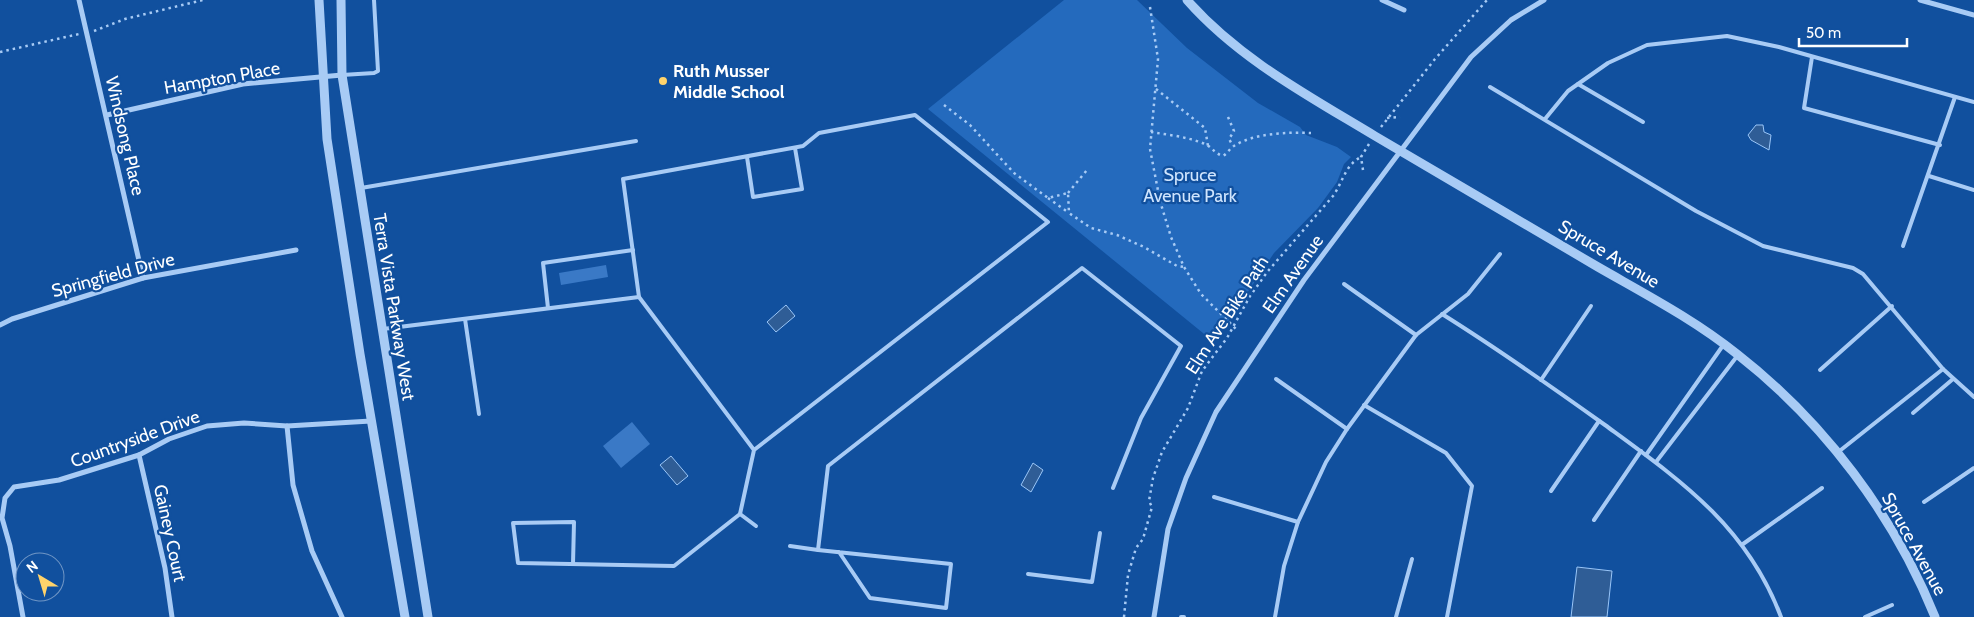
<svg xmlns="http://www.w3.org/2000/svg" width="1974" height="617" viewBox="0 0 1974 617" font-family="Cabin,sans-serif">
<rect width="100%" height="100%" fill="#11509e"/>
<path fill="#246abd" d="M1064 0H1137L1187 48 1258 103 1300 127 1306 135 1337 147 1351 157 1344 164 1337 182 1318 208 1274 253 1214 342 928 109Z"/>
<g fill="#2f5d96" stroke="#9ac6f8">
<path d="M1756 125H1763L1764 132 1771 135 1769 150 1751 140 1748 135Z"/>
<path d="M786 305 795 316 776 332 767 322Z"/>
<path d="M671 456 688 476 677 485 660 465Z"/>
<path d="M1033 463 1043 470 1031 492 1021 485Z"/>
<path d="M1577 567 1612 571 1607 617H1571Z"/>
</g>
<g fill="#3a79c6">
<path d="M606 265 608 277 561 285 559 273Z"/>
<path d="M632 422 650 444 621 468 603 446Z"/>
</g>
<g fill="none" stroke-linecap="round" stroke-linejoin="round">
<g stroke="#a8cbf5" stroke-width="2.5" stroke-dasharray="2.5 4" stroke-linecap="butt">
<path d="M1150 7 1158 59 1150 149 1160 201 1171 237 1184 267 1201 294 1238 331"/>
<path d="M94 31 125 19 203 0"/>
<path d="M0 52 79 34"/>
<path d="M1156 89 1205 128 1208 146"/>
<path d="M944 105 970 125 1014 173 1048 198 1068 193 1069 213 1091 228 1117 235 1144 247 1177 266 1184 267"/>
<path d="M1228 117 1234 131 1229 139 1233 146"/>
<path d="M1387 118 1400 117"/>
<path d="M1381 127 1435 59 1487 0"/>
<path d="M1151 132C1169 135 1190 137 1207 145 1213 149 1216 154 1223 156 1228 153 1230 148 1234 146 1254 133 1288 132 1311 133"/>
<path d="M1363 170 1361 157 1369 144"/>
<path d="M1068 193 1087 170"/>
<path d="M1048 198 1069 213"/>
<path d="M1124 617 1128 575 1136 548 1143 539 1152 507 1149 501 1153 478 1162 452 1188 408 1202 371 1227 338 1250 296 1268 271 1333 196C1343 182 1345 165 1361 157"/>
</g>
<g stroke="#a8cbf5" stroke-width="4">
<path d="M1812 57 1804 108 1940 145"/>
<path d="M342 75 374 73 378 71 374 0"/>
<path d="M1578 84 1643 122"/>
<path d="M1490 87 1696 211 1763 246 1853 268 1863 274 1943 369 1974 397"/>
<path d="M1545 119 1568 91 1608 63 1647 45 1727 36 1779 47 1974 102"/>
<path d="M747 157 753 197 802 189 795 148"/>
<path d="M1929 176 1974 190"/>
<path d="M361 188 636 141"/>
<path d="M1903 246 1955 97"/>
<path d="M1344 284 1416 335"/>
<path d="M548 308 543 263 633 250"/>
<path d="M1442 314C1498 349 1552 387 1605 425 1680 480 1747 526 1781 617"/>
<path d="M465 319 479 414"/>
<path d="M383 329 639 297"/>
<path d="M1820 370 1892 306"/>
<path d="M1276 379 1347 429"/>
<path d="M1541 380 1591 306"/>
<path d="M1364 405 1446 453 1472 486 1447 617"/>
<path d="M1913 413 1953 379"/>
<path d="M1837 453 1943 369"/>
<path d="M1646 455 1724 344"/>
<path d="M1656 462 1738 355"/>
<path d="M1551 491 1599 421"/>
<path d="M1214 497 1298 522"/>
<path d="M1924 502 1974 468"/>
<path d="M740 514 756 526"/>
<path d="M1594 520 1641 451"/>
<path d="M1743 544 1822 488"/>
<path d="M790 546 818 550 828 466 1082 268 1181 346 1141 418 1113 488"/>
<path d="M818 550 951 564 946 608 870 598 839 552"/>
<path d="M573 564 574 522 513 523 518 563 674 566 740 514 754 450 639 297 623 179 803 146 819 133 915 115 1048 222 754 450"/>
<path d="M1028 574 1092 582 1100 533"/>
<path d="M1181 617H1184"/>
<path d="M1275 617 1284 566 1298 522 1326 462 1347 429 1416 335 1468 294 1500 254"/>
<path d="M1396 617 1412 559"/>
<path d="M1865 617 1892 605"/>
</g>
<g stroke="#a8cbf5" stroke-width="5">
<path d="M79 0 143 278"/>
<path d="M1382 0 1404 10"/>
<path d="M1920 0 1974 15"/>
<path d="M107 115 243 84 342 75"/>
<path d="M0 325 12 319 143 278 296 250"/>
<path d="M287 426 293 485 312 551 342 617"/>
<path d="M139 455 165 568 172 617"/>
<path d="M23 617 10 546 2 518 5 498 14 487 59 480 139 455 169 439 207 426 244 423 287 426 371 421"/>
<path d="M1154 617 1168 529 1186 478 1216 412 1304 280 1471 57 1511 20 1544 0"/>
</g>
<g stroke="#a8cbf5" stroke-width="9">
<path d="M319 0 327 139 360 354 405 617"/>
<path d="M341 0 342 75 428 617"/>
<path d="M1187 0C1239 59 1309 96 1375 136 1449 180 1524 223 1598 267 1645 294 1695 320 1737 354 1824 422 1894 515 1935 617"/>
</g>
</g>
<circle fill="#ffd36b" stroke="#11509e" stroke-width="2" cx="663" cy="81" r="5"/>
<g text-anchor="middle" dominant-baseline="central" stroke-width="4.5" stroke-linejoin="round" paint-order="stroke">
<g font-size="18" font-weight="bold" fill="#fff" stroke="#11509e" text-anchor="start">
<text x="673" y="71">Ruth Musser<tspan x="673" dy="21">Middle School</tspan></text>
</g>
<g font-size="18" fill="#fff" stroke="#11509e">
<text transform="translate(222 78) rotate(-10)">Hampton Place</text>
<text transform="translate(125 136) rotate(77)">Windsong Place</text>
<text transform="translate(1609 254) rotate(31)">Spruce Avenue</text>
<text transform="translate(1293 274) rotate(-55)">Elm Avenue</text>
<text transform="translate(113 275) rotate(-15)">Springfield Drive</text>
<text transform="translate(394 307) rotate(81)">Terra Vista Parkway West</text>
<text transform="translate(1227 315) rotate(-57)">Elm Ave Bike Path</text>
<text transform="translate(135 439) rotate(-20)">Countryside Drive</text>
<text transform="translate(170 533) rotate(78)">Gainey Court</text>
<text transform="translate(1914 544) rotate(61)">Spruce Avenue</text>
</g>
<g font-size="18" fill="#d0e5fe" stroke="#11509e">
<text x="1190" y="175">Spruce<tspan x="1190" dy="21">Avenue Park</tspan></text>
</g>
</g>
<g transform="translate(40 577) rotate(322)"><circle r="24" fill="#11509e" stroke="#7096c5"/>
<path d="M0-4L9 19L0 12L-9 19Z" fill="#ffd36b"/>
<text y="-8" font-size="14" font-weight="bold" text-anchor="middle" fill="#ffffff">N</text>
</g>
<path d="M1799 38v8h108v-8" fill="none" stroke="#ffffff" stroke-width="2.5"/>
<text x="1806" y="38" font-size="15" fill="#ffffff" stroke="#11509e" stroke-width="4" paint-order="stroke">50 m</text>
</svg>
